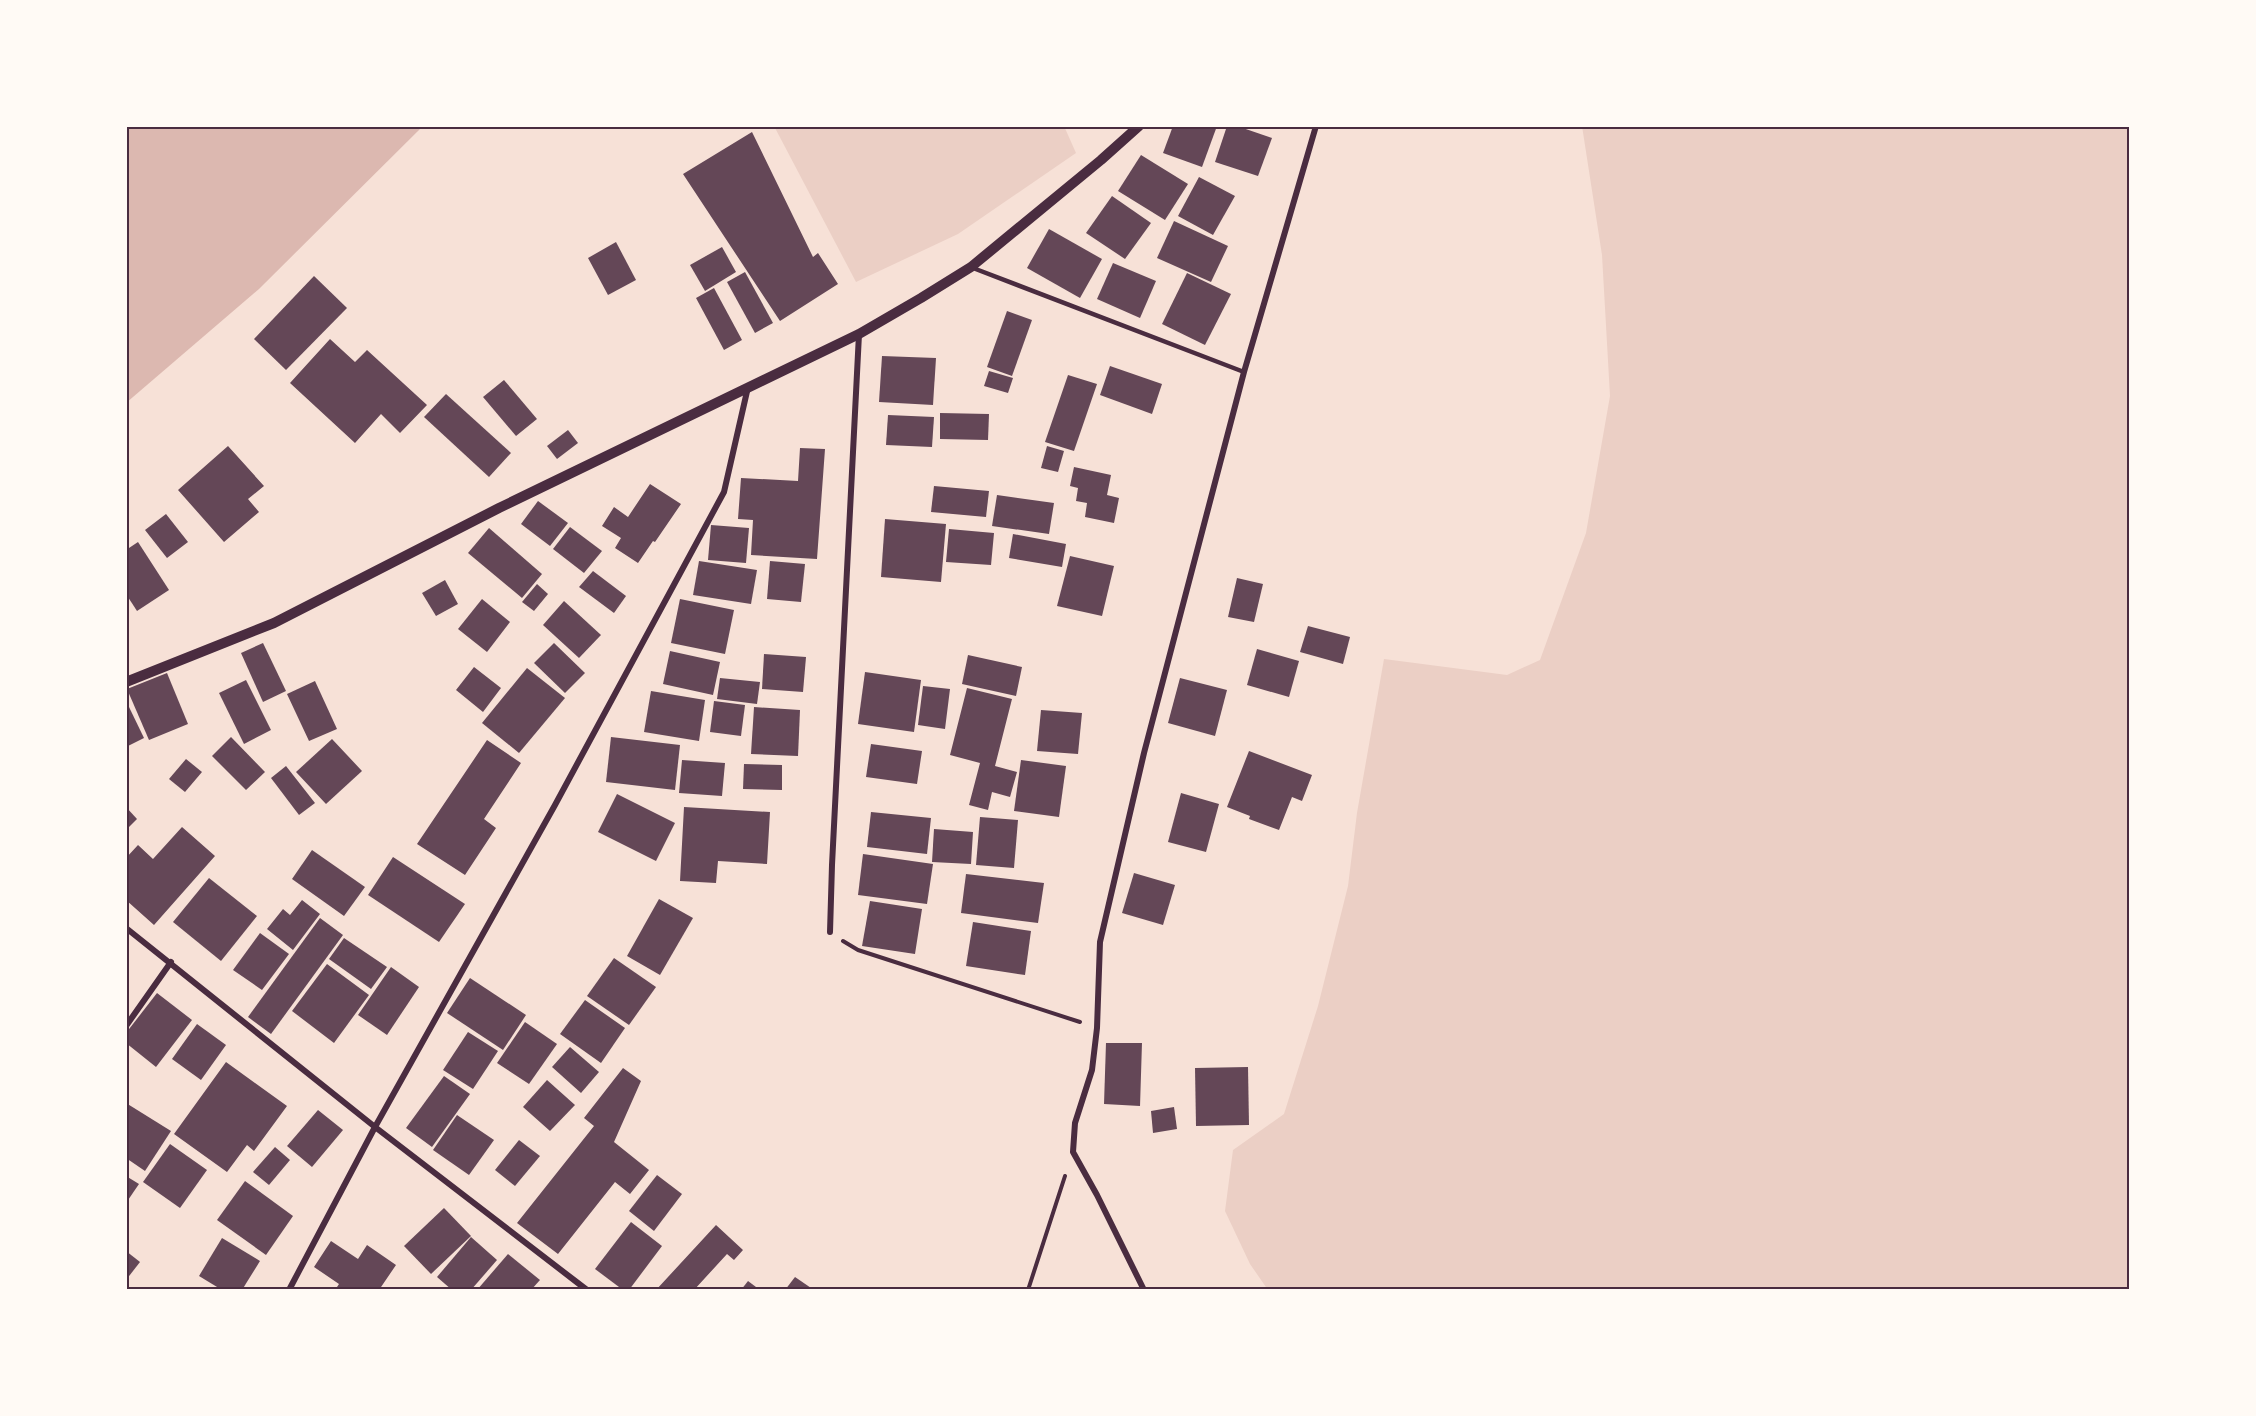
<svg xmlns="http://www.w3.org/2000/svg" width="2256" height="1416" viewBox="0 0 2256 1416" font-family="'PT Serif',serif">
<rect width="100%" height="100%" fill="#f7e1d7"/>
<g fill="#ebcfc5">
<path d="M774 126H1064L1076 153 958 234 856 282Z"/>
<path d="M1582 126H2130V1290H1268L1250 1264 1225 1211 1233 1150 1284 1114 1318 1006 1348 886 1357 813 1384 659 1507 675 1540 660 1586 533 1610 396 1602 255Z"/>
</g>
<path fill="#dcb8b0" d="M126 126H423L259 289 126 403Z"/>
<g fill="#644757">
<path d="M1173 126H1217L1202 167 1163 153Z"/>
<path d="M1227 126H1237L1272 138 1258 176 1215 162Z"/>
<path d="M752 132 813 257 818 253 838 284 780 321 683 174Z"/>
<path d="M1141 155 1188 184 1165 220 1118 191Z"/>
<path d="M1199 177 1235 196 1213 235 1178 216Z"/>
<path d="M1112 196 1151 223 1125 259 1086 233Z"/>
<path d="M1174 221 1228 246 1211 282 1157 258Z"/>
<path d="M1049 229 1102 259 1080 298 1027 268Z"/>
<path d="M616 242 636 280 608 295 588 258Z"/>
<path d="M722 247 736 272 705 291 690 265Z"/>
<path d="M1113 263 1156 281 1140 318 1097 299Z"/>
<path d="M745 272 773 323 755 333 727 282Z"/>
<path d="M1187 273 1231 294 1205 345 1162 324Z"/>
<path d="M314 276 347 308 286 370 254 339Z"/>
<path d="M714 288 742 340 724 350 696 298Z"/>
<path d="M1007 311 1032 320 1012 376 987 367Z"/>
<path d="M330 339 355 362 367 350 427 405 400 433 381 414 355 443 290 383Z"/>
<path d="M882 356 936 358 933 405 879 402Z"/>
<path d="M1110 366 1162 384 1152 414 1100 395Z"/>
<path d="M989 371 1013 378 1008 393 984 386Z"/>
<path d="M1068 375 1097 384 1074 451 1045 442Z"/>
<path d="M504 380 537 419 516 436 483 397Z"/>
<path d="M446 394 511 453 489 477 424 417Z"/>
<path d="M940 413 989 414 988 440 940 439Z"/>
<path d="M888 415 934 417 932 447 886 445Z"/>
<path d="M568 430 578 443 557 459 547 446Z"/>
<path d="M228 446 264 486 248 499 259 512 224 542 178 490Z"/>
<path d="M1047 446 1064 451 1058 472 1041 468Z"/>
<path d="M800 448 825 449 817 559 751 555 753 520 738 519 741 478 798 481Z"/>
<path d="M1074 467 1111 475 1107 495 1119 498 1114 523 1085 517 1087 503 1076 501 1078 488 1070 486Z"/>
<path d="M650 484 681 504 655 542 653 541 638 563 615 548 621 538 602 526 614 507 628 517Z"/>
<path d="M934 486 989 491 986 517 931 512Z"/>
<path d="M997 495 1054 503 1049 534 992 526Z"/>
<path d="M538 501 568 523 550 546 521 524Z"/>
<path d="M166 514 188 542 167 558 145 530Z"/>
<path d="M885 519 946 524 941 582 881 577Z"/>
<path d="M711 525 749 528 746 563 708 560Z"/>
<path d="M570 527 602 551 584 573 553 549Z"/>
<path d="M489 528 542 574 522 598 468 553Z"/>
<path d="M949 529 994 533 991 565 946 562Z"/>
<path d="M1013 534 1066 544 1062 567 1009 558Z"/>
<path d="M138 542 169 590 137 611 126 594V550Z"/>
<path d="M1070 556 1114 566 1102 616 1057 606Z"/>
<path d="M699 561 757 570 751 604 693 595Z"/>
<path d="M770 561 805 564 801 602 767 599Z"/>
<path d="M593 571 626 596 614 613 579 587Z"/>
<path d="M1237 578 1263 584 1254 622 1228 617Z"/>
<path d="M445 580 458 604 436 616 422 593Z"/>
<path d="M537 584 548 594 534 611 522 602Z"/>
<path d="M482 599 510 622 487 652 458 629Z"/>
<path d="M680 599 734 610 725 654 671 643Z"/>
<path d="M564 601 601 635 579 658 543 625Z"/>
<path d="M1308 626 1350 637 1343 664 1300 652Z"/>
<path d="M263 643 286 691 263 702 241 653Z"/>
<path d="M554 643 585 673 565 693 534 663Z"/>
<path d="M1257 649 1299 661 1289 697 1247 685Z"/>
<path d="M670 651 720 662 713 695 663 684Z"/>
<path d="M764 654 806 657 803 692 762 689Z"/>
<path d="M968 655 1022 667 1016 696 962 684Z"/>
<path d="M474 667 501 688 483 712 456 690Z"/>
<path d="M527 668 565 698 519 753 482 723Z"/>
<path d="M865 672 921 680 914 732 858 724Z"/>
<path d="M167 673 188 724 149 740 127 689Z"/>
<path d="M720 678 760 682 757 704 717 699Z"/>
<path d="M1180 678 1227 690 1215 736 1168 723Z"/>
<path d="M246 680 271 730 244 744 219 693Z"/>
<path d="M315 681 337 729 309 741 287 694Z"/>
<path d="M923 686 950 689 945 729 918 725Z"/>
<path d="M967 688 1012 699 995 766 1017 772 1010 797 992 792 988 810 969 805 980 763 950 755Z"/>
<path d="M651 691 705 700 699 741 644 732Z"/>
<path d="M714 701 745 705 741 736 710 732Z"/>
<path d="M129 707 144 738 126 747V708Z"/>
<path d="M754 707 800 710 798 756 751 754Z"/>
<path d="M1041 710 1082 713 1078 754 1037 751Z"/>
<path d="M231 737 265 772 246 790 212 756Z"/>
<path d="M611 737 680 745 675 790 606 782Z"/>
<path d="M332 739 362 771 326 804 296 772Z"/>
<path d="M487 740 521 763 484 819 496 828 465 875 417 844Z"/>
<path d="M871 744 922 751 917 784 866 777Z"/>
<path d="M1249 751 1312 775 1302 801 1292 797 1279 830 1249 819 1250 816 1227 807Z"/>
<path d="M186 759 202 772 185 792 169 779Z"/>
<path d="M682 760 725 763 722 796 679 793Z"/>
<path d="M1021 760 1066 766 1059 817 1014 811Z"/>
<path d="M744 764 782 765V790L743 789Z"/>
<path d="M286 766 315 803 299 815 271 778Z"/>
<path d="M1181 793 1219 804 1206 852 1168 842Z"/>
<path d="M617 794 675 823 656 861 598 832Z"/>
<path d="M126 807 137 819 126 830Z"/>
<path d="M684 807 770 812 767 864 718 861 716 883 680 881Z"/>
<path d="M871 812 931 818 927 854 867 847Z"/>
<path d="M980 817 1018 820 1014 868 976 865Z"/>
<path d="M182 827 215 856 154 925 126 900V858L138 845 153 859Z"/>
<path d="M934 829 973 832 971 864 932 862Z"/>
<path d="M312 850 365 887 344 916 292 879Z"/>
<path d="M863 854 933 864 927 904 858 895Z"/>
<path d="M393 857 465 904 439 942 368 895Z"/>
<path d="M1134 873 1175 885 1163 925 1122 913Z"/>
<path d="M966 874 1044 883 1038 923 961 913Z"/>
<path d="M209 878 257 916 221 961 173 922Z"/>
<path d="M659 899 693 918 660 975 627 956Z"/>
<path d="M302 900 320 914 293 950 267 929 283 909 290 915Z"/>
<path d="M870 901 922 909 915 954 862 946Z"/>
<path d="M320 918 343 935 271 1034 248 1017Z"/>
<path d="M973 922 1031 931 1025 975 966 966Z"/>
<path d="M260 933 289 954 262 990 233 970Z"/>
<path d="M344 938 387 967 371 989 329 959Z"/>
<path d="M614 958 656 987 629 1025 587 996Z"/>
<path d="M327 964 369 995 334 1043 292 1011Z"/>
<path d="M391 967 419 987 387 1035 358 1015Z"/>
<path d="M470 978 526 1015 503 1050 447 1013Z"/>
<path d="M157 993 192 1020 156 1067 126 1043V1033Z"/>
<path d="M585 1000 625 1028 601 1063 560 1034Z"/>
<path d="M525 1022 557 1044 529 1084 497 1063Z"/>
<path d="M197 1024 226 1045 201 1080 172 1059Z"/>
<path d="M468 1032 498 1051 473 1089 443 1070Z"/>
<path d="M1106 1043H1142L1140 1106 1104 1104Z"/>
<path d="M570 1047 599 1072 581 1093 552 1067Z"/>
<path d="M226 1062 287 1106 254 1151 247 1145 227 1172 174 1134Z"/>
<path d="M1248 1067 1249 1125 1196 1126 1195 1068Z"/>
<path d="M623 1068 641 1081 614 1142 649 1170 630 1194 615 1182 558 1254 517 1223 594 1126 584 1118Z"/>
<path d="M444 1076 470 1094 432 1147 406 1128Z"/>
<path d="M547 1080 575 1105 550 1131 523 1107Z"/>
<path d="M126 1103 171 1131 145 1171 126 1158Z"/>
<path d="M1174 1107 1177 1129 1153 1133 1151 1111Z"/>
<path d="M318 1110 343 1130 312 1167 287 1146Z"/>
<path d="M457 1115 494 1140 469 1175 433 1150Z"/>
<path d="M519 1140 540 1156 515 1186 495 1170Z"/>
<path d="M170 1144 207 1170 180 1208 143 1182Z"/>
<path d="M275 1147 290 1160 269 1185 253 1172Z"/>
<path d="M657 1175 682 1194 654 1231 629 1211Z"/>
<path d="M126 1176 139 1184 126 1203Z"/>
<path d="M245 1181 293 1216 266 1255 217 1220Z"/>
<path d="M444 1208 471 1236 431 1274 404 1246Z"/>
<path d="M631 1222 662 1246 629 1290H623L595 1269Z"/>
<path d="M716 1225 743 1250 734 1260 727 1254 694 1290H656Z"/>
<path d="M471 1237 497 1260 471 1290H452L437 1277Z"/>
<path d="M222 1238 260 1261 242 1290H222L199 1276Z"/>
<path d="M331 1241 358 1259 367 1245 396 1265 379 1290H335L339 1284 314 1267Z"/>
<path d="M126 1251 140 1262 126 1280Z"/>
<path d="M508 1254 540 1280 531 1290H477Z"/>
<path d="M795 1277 814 1290H785Z"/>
<path d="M748 1281 760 1290H741Z"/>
</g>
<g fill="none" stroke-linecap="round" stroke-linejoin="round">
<g stroke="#4a2c40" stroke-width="4">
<path d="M843 941 858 950 1080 1022"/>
<path d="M1028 1290 1065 1176"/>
</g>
<path stroke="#4a2c40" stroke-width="4.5" d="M973 268 1244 372"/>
<g stroke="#4a2c40" stroke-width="6">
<path d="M126 928 375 1127 587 1290"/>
<path d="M830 932 832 865 859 334"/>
<path d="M126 1026 171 962"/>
<path d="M289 1290 375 1127 555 805 724 492 748 387"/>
<path d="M1144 1290 1097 1195 1073 1152 1075 1123 1092 1070 1097 1028 1100 942 1144 753 1244 372 1316 126"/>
</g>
<path stroke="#4a2c40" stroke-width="10" d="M126 682 274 623 499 508 859 334 921 298 971 267 1101 160 1139 126"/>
</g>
<rect width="2256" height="1416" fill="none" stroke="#fffaf5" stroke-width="255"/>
<rect x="128" y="128" width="2000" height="1160" fill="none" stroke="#4a2c40" stroke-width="2"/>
</svg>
